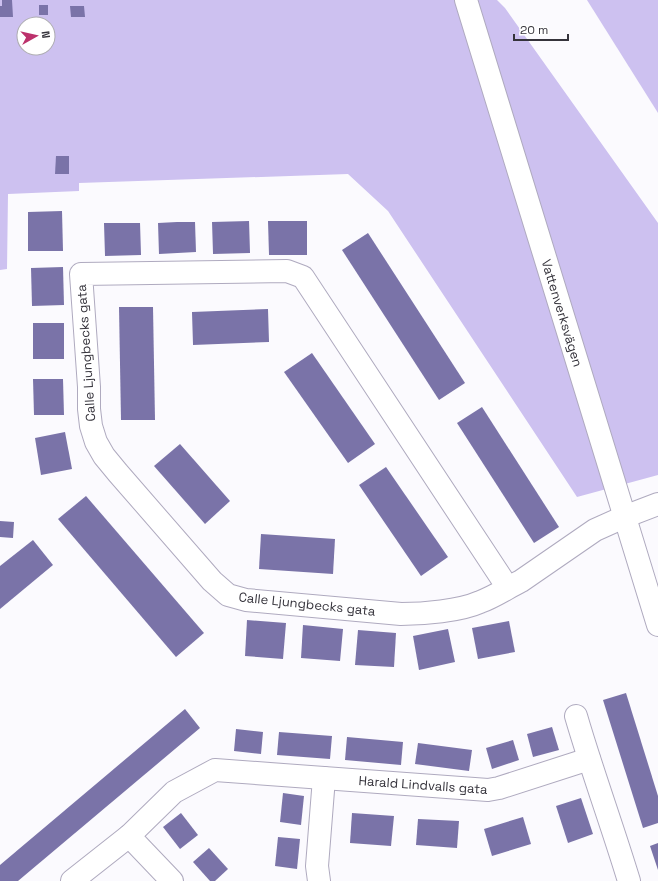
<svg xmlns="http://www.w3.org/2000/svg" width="658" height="881" viewBox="0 0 658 881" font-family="'Space Grotesk',sans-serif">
<rect width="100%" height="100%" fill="#fbfafe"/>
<g fill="#cdc1f0" fill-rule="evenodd">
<path d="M0 0H497L505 8 658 223V475L577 497 388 211 348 174 79 183V191L8 194 7 269 0 270ZM24 24H48V48H24Z"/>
<path d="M587 0H658V113Z"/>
</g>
<g fill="#7a73a8">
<path d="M2 0H12L13 17H0V6H2Z"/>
<rect x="39" y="5" width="9" height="10"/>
<path d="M70 6H84L85 17H71Z"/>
<path d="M56 156H69V174H55Z"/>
<path d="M62 211 63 251H28V212Z"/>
<path d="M249 221 250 253 213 254 212 222Z"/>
<path d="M268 221H307V255H269Z"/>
<path d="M177 222H195L196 252 159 254 158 223Z"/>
<path d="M104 223H140L141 255 105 256Z"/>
<path d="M368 233 465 383 439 400 342 250Z"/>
<path d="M63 267 64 305 32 306 31 268Z"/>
<path d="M119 307H153L155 420H121Z"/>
<path d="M268 309 269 342 193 345 192 312Z"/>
<rect x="33" y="323" width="31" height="36"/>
<path d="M312 353 375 444 348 463 284 372Z"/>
<path d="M33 379H63L64 415H34Z"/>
<path d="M482 407 559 527 534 543 457 423Z"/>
<path d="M65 432 72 469 41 475 35 438Z"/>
<path d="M180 444 230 501 205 524 154 466Z"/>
<path d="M386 467 448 557 421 576 359 485Z"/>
<path d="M86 496 204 633 176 657 58 519Z"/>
<path d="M0 521 14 522 13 538 0 537Z"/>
<path d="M261 534 335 539 333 574 259 569Z"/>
<path d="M33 540 53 565 0 609V566Z"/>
<path d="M247 620 286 623 283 659 245 656Z"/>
<path d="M509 621 515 652 478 659 472 628Z"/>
<path d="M303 625 343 629 340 661 301 658Z"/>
<path d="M448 629 455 662 419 670 413 636Z"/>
<path d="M358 630 396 633 394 667 355 665Z"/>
<path d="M626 693 658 796V823L643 828 603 700Z"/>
<path d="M185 709 200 728 18 881H0V865Z"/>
<path d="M552 727 559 750 533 757 527 734Z"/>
<path d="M236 729 263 732 261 754 234 751Z"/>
<path d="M279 732 332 736 330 759 277 755Z"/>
<path d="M347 737 403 742 401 765 345 760Z"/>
<path d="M513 740 519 760 492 769 486 748Z"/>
<path d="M418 743 472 750 469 771 415 764Z"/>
<path d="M283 793 304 796 301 825 280 822Z"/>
<path d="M581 798 593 834 568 843 556 806Z"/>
<path d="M181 813 198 835 180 849 163 827Z"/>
<path d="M352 813 394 816 391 846 350 843Z"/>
<path d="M523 817 531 844 492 856 484 829Z"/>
<path d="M418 819 459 821 457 848 416 845Z"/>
<path d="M278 837 300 839 297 869 275 866Z"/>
<path d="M658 843V870L650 846Z"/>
<path d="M209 848 228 869 215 881H210L193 862Z"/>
</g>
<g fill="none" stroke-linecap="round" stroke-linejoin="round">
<g stroke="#afaabf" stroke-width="24">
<g id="minor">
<path d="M466 0 658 625"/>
<path d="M508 588 303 277 287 271 81 274 89 387V409L91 426 96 442 104 456 118 473 212 581 228 595 246 600 401 614C423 614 460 611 480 602 494 597 507 588 521 581L595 530 624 517 658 504"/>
<path d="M576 716C592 771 612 825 629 881"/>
<path d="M129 836 172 881"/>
<path d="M72 881 129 836 174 792 215 770 488 790 499 788 589 759"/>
<path d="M319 881 317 866 324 778"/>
</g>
</g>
<use href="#minor" stroke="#fff" stroke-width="22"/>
</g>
<g text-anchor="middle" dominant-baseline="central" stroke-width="4" stroke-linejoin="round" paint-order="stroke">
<g font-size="13" fill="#35333b" stroke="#fff">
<text transform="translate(562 313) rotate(73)">Vattenverksvägen</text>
<text transform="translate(86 353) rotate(-94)">Calle Ljungbecks gata</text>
<text transform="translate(307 604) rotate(6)">Calle Ljungbecks gata</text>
<text transform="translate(423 785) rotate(4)">Harald Lindvalls gata</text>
</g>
</g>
<g transform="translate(36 36) rotate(82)"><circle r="19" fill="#ffffff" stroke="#aeadb1"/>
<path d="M0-3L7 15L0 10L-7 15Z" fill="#bc316c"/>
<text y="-6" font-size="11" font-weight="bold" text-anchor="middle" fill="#35333b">N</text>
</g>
<path d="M514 34v6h54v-6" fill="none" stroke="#35333b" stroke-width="2"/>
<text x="520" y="34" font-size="12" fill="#35333b" stroke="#ffffff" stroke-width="3" paint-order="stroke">20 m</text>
</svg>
